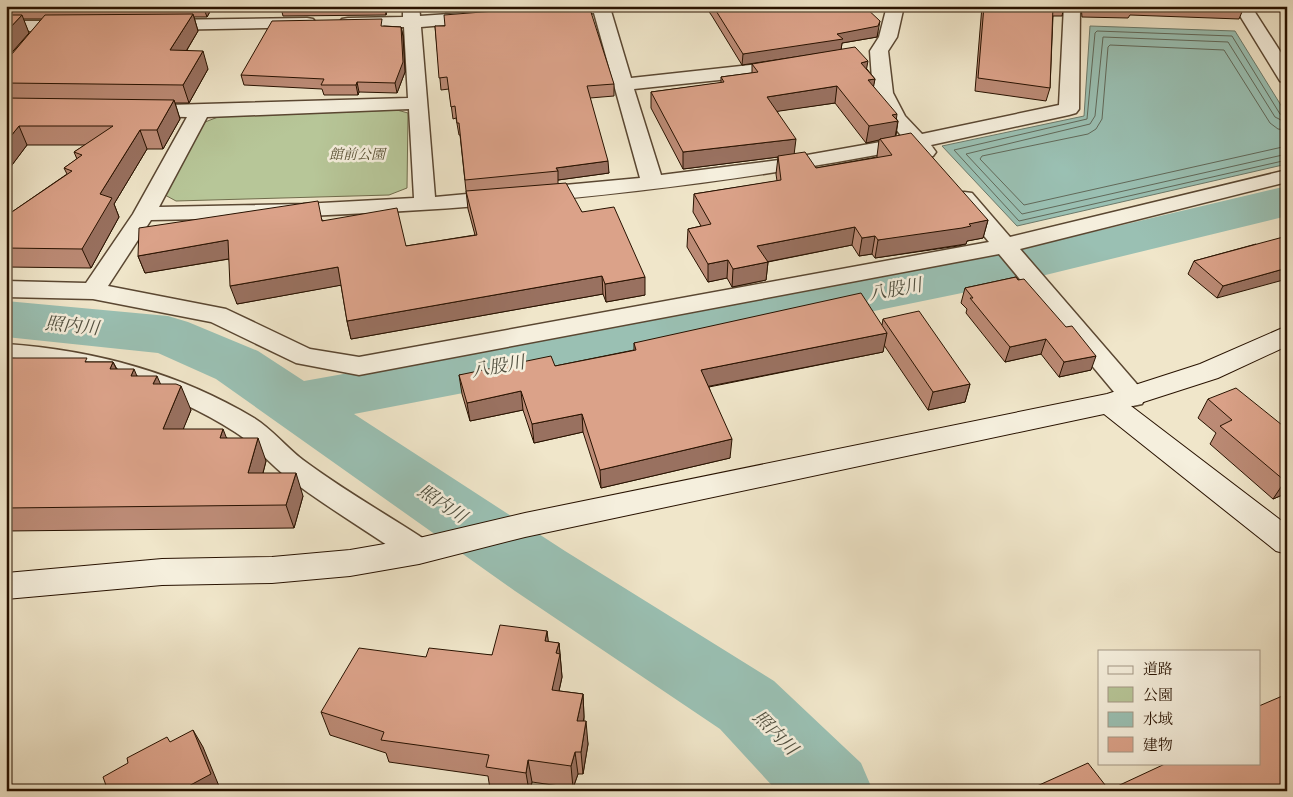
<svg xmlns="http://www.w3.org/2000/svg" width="1293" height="797" viewBox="0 0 1293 797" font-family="Cardo,'Noto Serif JP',serif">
<rect width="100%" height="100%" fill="#f0e6ca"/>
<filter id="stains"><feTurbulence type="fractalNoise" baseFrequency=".004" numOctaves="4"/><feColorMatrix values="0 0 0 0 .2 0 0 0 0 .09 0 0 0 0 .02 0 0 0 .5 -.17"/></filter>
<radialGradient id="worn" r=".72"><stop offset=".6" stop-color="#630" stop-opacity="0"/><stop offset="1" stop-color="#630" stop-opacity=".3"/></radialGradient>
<path fill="#b7c698" stroke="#706c4c" d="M397 110 408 113 407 188 389 195 176 201 165 195 205 122 218 117Z"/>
<path fill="#9ac0b3" stroke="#6c7a6b" d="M1090 26 1235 31 1287 115V164L1017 226 942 146 1084 116Z"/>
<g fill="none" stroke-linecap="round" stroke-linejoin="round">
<g stroke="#61695a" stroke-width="1">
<path d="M1287 117 1280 114 1232 36 1097 31 1095 33 1087 119 954 150 1019 221 1287 160"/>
<path d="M1287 123 1275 117 1228 42 1103 37 1095 116 1090 124 966 154 1022 214 1287 154"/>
<path d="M1287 130 1278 129 1270 123 1224 50 1110 45 1108 47 1102 119 1096 129 1088 134 982 156 980 159 1024 205 1287 146"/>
</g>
<path fill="#9ac0b3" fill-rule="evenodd" d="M1287 186V216L1025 280 641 359 354 414 565 551 774 681 861 763 873 791H777L720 729 515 591 216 379 158 353 6 337V301L168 316 188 322 258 351 304 381 641 321 1025 248Z"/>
<g stroke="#5a4732" stroke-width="3">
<g id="street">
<path d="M403 6H419L420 16 479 12 485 13 488 17 485 21 479 22 421 27 435 197 640 178 594 13 549 15 546 11 554 6H622L620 10 611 11 631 78 786 61 793 63 795 67 793 71 786 73 634 89 661 175 779 160 903 138 887 118 873 93 870 51 879 37 887 6H904L897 37 888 51 893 93 905 116 922 134 1059 105 1064 6H1080L1079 109 1076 113 1069 115 931 145 936 152 933 156C923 159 919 156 912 148 661 198 406 217 151 220L108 286 226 309 310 349 359 357 989 242 953 198 956 193 964 192 972 193 1010 237 1287 170V182L1020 249 1142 390 1146 397 1142 404 1133 406 1124 404 999 254 359 375 296 363 211 322 93 299 6 297V281L86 283 133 214 187 117 142 116 135 114 132 110 135 106 408 98 404 27 348 28 342 27 339 23 342 19 348 18 403 17ZM409 109 414 198 303 204 159 207 207 117Z"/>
<path d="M1234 6H1251L1287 62V83L1280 81Z"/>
<path d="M307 18 313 19 316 23 313 27 161 30 155 29 152 25 155 21 161 20Z"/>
<path d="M6 21H72L78 22 81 26 78 30 72 31H6Z"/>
<path d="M6 344C93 350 179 373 254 418 272 429 286 447 303 460 343 490 388 515 430 543L434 551 430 559 419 563 408 559C367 531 323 505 283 474 267 461 253 443 235 432 165 387 89 367 6 362Z"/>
</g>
</g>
<g stroke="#281200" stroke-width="2">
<path id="secondary" d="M1287 326V346L1218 378 1131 406 1287 525V554L1276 551 1104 414 525 537 419 564 350 576 272 583 162 585 6 599V573L162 559 272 557 350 550 419 538 525 513 1107 394 1200 364Z"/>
</g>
<use href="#street" fill="#f5efdd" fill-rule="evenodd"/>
<use href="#secondary" fill="#f5efdd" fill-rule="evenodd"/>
</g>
<g fill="#bc8b76" stroke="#281200" fill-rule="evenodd">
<path d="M6 6H213L207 17H194L198 31 187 50 208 69 189 103H175L180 119 163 149H147L114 204 119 217 91 268 6 267V216L67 174 64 168 77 159 74 152 85 145H27L6 173V61L42 19H23L29 33 6 59Z"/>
<path d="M282 6H388L386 15 283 16 281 8Z"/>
<path d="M444 6H526L445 12Z"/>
<path d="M705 6H864L878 32 877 37 842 43 841 50 867 69 875 79 873 86 898 121 896 136 988 220 983 238 967 241 966 244 958 246 875 258 872 254 859 256 852 245 768 262 766 280 732 287 727 278 708 282 687 247 688 229 701 226 693 212 694 194 777 181 776 174 778 157 683 169 651 108V92L721 83V77L752 73V64L787 58 742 65 712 16ZM835 103 866 143 879 140 877 156V157L816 168 794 154 777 111Z"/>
<path d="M982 6H1064L1062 16H1053L1050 88 1046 101 975 91Z"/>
<path d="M1081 6H1244V7L1239 19 1130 15 1128 18 1082 17Z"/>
<path d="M384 26 401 27 403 36 405 72 397 93 359 92 358 95H324L322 89 244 85 241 75Z"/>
<path d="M435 26 614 84V96L590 98 609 173 558 180V183L582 212 645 295 606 302 603 294 351 339 347 321 341 285 237 304 229 259 145 273 138 256 322 220 406 246 475 235 468 209 460 135H459L456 118 453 119 449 89 441 90Z"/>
<path d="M1256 244 1217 298 1188 274 1194 261Z"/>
<path d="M1016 277 1091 370 1059 377 1041 354 1005 362 966 313 967 309 961 303 965 288Z"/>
<path d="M883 319 970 384 965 402 928 410 884 345 883 352 709 387 730 458 601 488 583 432 534 443 523 410 470 421 462 394 459 375 555 366 634 350V343L882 325Z"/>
<path d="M6 358 89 362H113L117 369 160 384 191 410 183 429 227 438 266 461 263 473 303 496 294 528 6 531Z"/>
<path d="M1208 399 1287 429V493L1273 499 1210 444 1216 433 1198 418Z"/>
<path d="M547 631 548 642 559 643 562 677 559 691 583 694 584 717V721L588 744 583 774H578L573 788 532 782 530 791H502L490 789 488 776 389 762 386 753 330 735 321 712 426 657 492 655Z"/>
<path d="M1259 763 1287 791H1035L1037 786 1109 790Z"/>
</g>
<g fill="#997160" stroke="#281200">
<path d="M203 6H213L207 17Z"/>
<path d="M385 6H388L386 15Z"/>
<path d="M193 14 198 31 176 68 170 50Z"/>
<path d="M22 15 29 33 6 59V32Z"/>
<path d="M880 21 877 37 842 43 841 50 742 65 743 54 837 34Z"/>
<path d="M401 27 403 36 405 72 397 93 395 83Z"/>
<path d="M203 51 208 69 189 103 183 85Z"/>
<path d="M868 61 865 77 861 63Z"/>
<path d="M875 79 872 95 868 80Z"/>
<path d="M357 82 359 92 358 95 356 85Z"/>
<path d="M837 86 835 103 766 113 767 97Z"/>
<path d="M174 100 180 119 163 149 157 130Z"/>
<path d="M897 114 896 122 898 121 895 137 880 139 879 140 866 143 869 126 892 115Z"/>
<path d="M19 126 27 145 6 173V142Z"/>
<path d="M140 130 147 149 114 204 119 217 91 268 82 249 100 194Z"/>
<path d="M796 139 794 155 683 169V152Z"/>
<path d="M608 161 609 173 558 180V171L556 168Z"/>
<path d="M988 220 983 238 967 241 966 244 875 258 878 240Z"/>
<path d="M855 227 852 245 756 264 757 246Z"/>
<path d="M875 236 872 254 859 256 862 238Z"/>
<path d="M228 240 234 258 145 273 138 256Z"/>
<path d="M728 260 727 278 708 282V264Z"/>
<path d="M768 262 766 280 732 287 733 269Z"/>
<path d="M338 267 342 285 237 304 230 286Z"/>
<path d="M1287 268V279L1217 298 1223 286Z"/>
<path d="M602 276 603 294 351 339 347 321Z"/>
<path d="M645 277V295L606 302 605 284Z"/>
<path d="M887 333 883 352 700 388 701 370Z"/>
<path d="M1046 339 1041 354 1005 362 1010 347Z"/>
<path d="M1096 356 1091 370 1059 377 1064 362Z"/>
<path d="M113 362 124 385 110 369Z"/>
<path d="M134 369 144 393 131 376Z"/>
<path d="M157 376 167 399 153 384Z"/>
<path d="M970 384 965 402 928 410 933 392Z"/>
<path d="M181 386 191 410 174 452 163 429Z"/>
<path d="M521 391 523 410 470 421 467 403Z"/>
<path d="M582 414 583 432 534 443 532 424Z"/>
<path d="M223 429 232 452 220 438Z"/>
<path d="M258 438 266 461 257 496 248 473Z"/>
<path d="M732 439 730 458 601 488 600 470Z"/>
<path d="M296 473 303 496 294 528 286 505Z"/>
<path d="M1287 480V493L1273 499 1285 481Z"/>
<path d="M547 631 550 655 545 641Z"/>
<path d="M559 643 562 677 554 713 552 690 556 653Z"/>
<path d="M583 694 584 717 579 743 577 721Z"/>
<path d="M586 721 588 744 583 774 581 752Z"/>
<path d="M193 730 203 747 221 791H186L185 788Z"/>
<path d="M575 752 578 774 573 788 571 766Z"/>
<path d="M528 760 532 782 530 791H529L526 773Z"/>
</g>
<g fill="#dba289" stroke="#281200">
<path d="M282 6H385V7L281 8Z"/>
<path d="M558 6H589L614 84 587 86 608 161 556 168 558 171 465 180 459 123H457L455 106 451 107 447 77 439 78 435 26H445L444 15Z"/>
<path d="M713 6H864L880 21 878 26 837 34 843 39 743 54Z"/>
<path d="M984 6H1053L1050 88 978 78Z"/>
<path d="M193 14 170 50 203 51 183 85 6 83V61L45 15Z"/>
<path d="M6 15H22L6 32Z"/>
<path d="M382 19 381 26 401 27 403 62 395 83 357 82 356 85H321L324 79 241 75 272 21Z"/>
<path d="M855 47 868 61 861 63 875 79 868 80 897 114 892 115 898 121 869 126 837 86 767 97 796 139 683 152 651 92 724 82 721 77 758 72 752 64Z"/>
<path d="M6 98 174 100 157 130H140L100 194 112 198 82 249 6 248V216L72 171 64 168 82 155 74 152 113 126H19L6 142Z"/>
<path d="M911 133 988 220 969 224 971 226 962 228 878 240 875 236 862 238 855 227 757 246 768 262 733 269 728 260 708 264 688 229 711 224 694 194 781 180 778 156 805 152 816 168 892 155 880 139Z"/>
<path d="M566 183 582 212 614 207 645 277 605 284 602 276 347 321 338 267 230 286 228 240 138 256 139 228 318 201 322 221 397 208 406 246 477 235 466 191Z"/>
<path d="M1287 236V268L1223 286 1194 261Z"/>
<path d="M1016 277 1018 280 1024 279 1066 327 1072 326 1096 356 1064 362 1046 339 1010 347 970 298H973L965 288Z"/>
<path d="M861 293 887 333 701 370 732 439 600 470 582 414 532 424 521 391 467 403 459 375 551 356 555 366 636 350 634 343Z"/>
<path d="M919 311 970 384 933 392 883 319Z"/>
<path d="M6 358H87L85 362H113L110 369H134L131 376H157L153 384H176L181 386 163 429H223L220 438H258L248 473H296L286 505 6 508Z"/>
<path d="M1236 388 1287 429V480L1285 481 1220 426 1232 420 1208 399Z"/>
<path d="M500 625 547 631 545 641 559 643 556 653 560 654 552 690 583 694 577 721H586L581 752H575L571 766 528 760 526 773 486 767 489 755 381 740 384 732 321 712 359 648 426 657 429 648 492 655Z"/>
<path d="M1287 694V791H1041L1037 786 1088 763 1109 790 1167 763H1259V706Z"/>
<path d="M193 730 211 774 185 788 186 791H108L103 777 128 763 127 758 167 737 170 742Z"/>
</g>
<g text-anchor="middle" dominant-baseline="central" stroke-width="5" stroke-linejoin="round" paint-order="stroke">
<g font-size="14" font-style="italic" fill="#5a5135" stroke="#f5efdd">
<text x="357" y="154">館前公園</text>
</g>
<g font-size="18" font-style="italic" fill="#504f3f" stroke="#f5efdd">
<text transform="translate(895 290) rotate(-11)">八股川</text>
<text transform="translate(72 326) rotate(6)">照内川</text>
<text transform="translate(498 367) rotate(-10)">八股川</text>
<text transform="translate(442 504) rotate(34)">照内川</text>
<text transform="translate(775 733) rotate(45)">照内川</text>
</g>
</g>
<rect width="1293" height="797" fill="none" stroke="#f0e6ca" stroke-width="25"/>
<rect x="8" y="8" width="1278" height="782" fill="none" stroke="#281200" stroke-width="2.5"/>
<rect x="12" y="12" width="1268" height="772" fill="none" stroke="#281200"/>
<rect x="1098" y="650" width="162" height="115" fill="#f5efdd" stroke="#a39785"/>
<rect x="1108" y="666" width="25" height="8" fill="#f5efdd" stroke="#a39785"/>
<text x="1143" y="674" font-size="15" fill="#281200">道路</text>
<rect x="1108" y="687" width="25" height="15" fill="#b7c698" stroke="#a39785"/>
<text x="1143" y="700" font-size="15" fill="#281200">公園</text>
<rect x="1108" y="712" width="25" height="15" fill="#9ac0b3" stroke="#a39785"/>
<text x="1143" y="724" font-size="15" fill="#281200">水域</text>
<rect x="1108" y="737" width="25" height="15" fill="#dba289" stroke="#a39785"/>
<text x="1143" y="750" font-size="15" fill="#281200">建物</text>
<rect width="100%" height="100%" filter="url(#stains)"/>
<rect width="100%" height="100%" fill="url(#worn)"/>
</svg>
